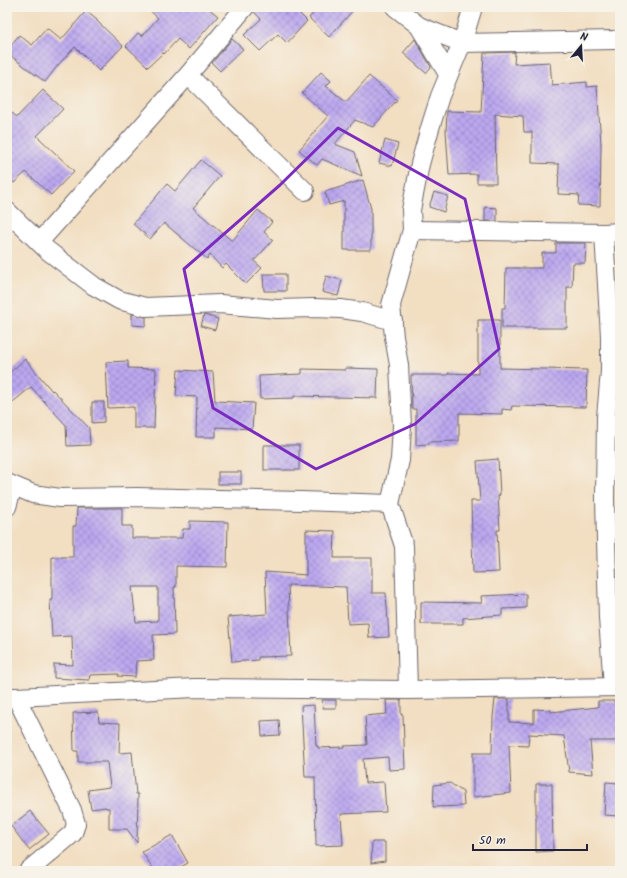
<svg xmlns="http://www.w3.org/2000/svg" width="627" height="878" viewBox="0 0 627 878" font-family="Kalam,sans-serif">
<defs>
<pattern id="building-cross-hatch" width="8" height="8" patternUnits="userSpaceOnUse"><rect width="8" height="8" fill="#bca8f0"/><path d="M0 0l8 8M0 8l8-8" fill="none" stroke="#9888c4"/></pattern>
</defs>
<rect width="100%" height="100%" fill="#f7f3e8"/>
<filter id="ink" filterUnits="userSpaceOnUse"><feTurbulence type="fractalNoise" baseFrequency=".025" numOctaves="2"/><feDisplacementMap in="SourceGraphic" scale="8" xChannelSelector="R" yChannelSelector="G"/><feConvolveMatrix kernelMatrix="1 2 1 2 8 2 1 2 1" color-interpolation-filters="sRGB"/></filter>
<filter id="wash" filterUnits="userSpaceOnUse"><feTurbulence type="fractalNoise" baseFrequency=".012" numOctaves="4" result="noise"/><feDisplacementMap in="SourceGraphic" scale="16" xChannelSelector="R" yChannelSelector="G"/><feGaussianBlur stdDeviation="0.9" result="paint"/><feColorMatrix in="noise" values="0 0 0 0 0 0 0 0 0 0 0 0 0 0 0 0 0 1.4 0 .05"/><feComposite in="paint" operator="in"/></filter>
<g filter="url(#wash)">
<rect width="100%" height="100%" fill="#f2dec1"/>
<g id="blocks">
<g fill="url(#building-cross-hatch)" fill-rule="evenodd">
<path d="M146 7H207L218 16 189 49 178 39 164 54 163 53 148 67 126 46 138 33 142 36 158 18Z"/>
<path d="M255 7H293L307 21 287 43 278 34 260 51 244 35 261 19 254 12Z"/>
<path d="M319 7H356L329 37 309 18Z"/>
<path d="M86 11 97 20V21L123 46 99 71 75 47 59 64 45 82 7 53V50L19 35 32 45 47 28 61 40Z"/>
<path d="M232 39 243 49 220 71 212 63Z"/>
<path d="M415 39 431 67 426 73 403 53Z"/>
<path d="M515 52 514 64 550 62 552 85 587 82V87L597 86 601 144 600 206 578 205 579 195 558 194 559 164 532 163V132H524L523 116 495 114 496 183H477V174L449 175 446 131 447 111 481 112 484 53Z"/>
<path d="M321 72 331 81 326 86 346 102 369 76 397 100 373 127 355 120 335 144 355 152 362 176 322 159 317 165 299 150 328 116 302 93Z"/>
<path d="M43 90 63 109 37 136 74 171 51 195 26 172 14 183 7 176V109L17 117Z"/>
<path d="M385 140 398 144 392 166 379 163Z"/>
<path d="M201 160 220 176 193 208 232 241 258 210 272 222 264 232 273 240 254 261 262 268 246 284 226 264 222 268 210 255 207 259 164 223 150 239 133 224 167 184 175 191Z"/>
<path d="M363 180 371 209V250H344V201L329 205 325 192Z"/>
<path d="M434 192 448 196 444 212 429 207Z"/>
<path d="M485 207 497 208V221H485Z"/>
<path d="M556 243H586L585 263H573L572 287H567V328H502V308H505L506 268H542V253H556Z"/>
<path d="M263 274H286V291H264Z"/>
<path d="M326 276 342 280 338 296 322 292Z"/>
<path d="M132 314 146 317V326L132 325Z"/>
<path d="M204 315 218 319 215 330 201 326Z"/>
<path d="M478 320H500V368L587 370 586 407 512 406 511 410 502 409V414L459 413V441L429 442V444L416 445V409H412L411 375H448V373L478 374Z"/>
<path d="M25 359 52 391 53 390 89 428 90 445 67 446 66 425 31 387 7 407V375Z"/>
<path d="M128 361V368L156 369 154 428H134V407L108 408 106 362Z"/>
<path d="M345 368 378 369 377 398 294 396V398L260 399 259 376 302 374V369L345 370Z"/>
<path d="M178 370 213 372 215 401 254 403 252 429 216 427V437H196L197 397 176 396Z"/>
<path d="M92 402H104V422L92 423Z"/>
<rect x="264" y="445" width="35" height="25"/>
<path d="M498 459 500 495 498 496 500 530H497L499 572 473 573 471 501H480L477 461Z"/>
<rect x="218" y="472" width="23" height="12"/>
<path d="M77 508H122V526H132V538H182L183 529H190V521L228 522 227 567 176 566V587H174L175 634 153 635 154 660 136 661 135 677 118 676 119 674 90 675 89 680 54 678V664L73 665 72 636 52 637 50 600H52V557H73V526H76ZM132 587H158V621L136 622Z"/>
<path d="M306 530 335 531 334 558H372V593H386L389 637 369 638 368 623 348 624 346 587 288 585 291 656 258 657V660L232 662 228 617 267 614 265 572 306 575Z"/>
<path d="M526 594V608L502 609V615L463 618V624H421V602L482 603 481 596Z"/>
<path d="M495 699H509V722L534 723V709L551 710V712L598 707V701H620V741H590L593 774 569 772 564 736 529 734 528 746 509 745 511 793 473 797V753H492L493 717Z"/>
<path d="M322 700H336V708H323Z"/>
<path d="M386 700H401V715H403L405 769 389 770 388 757 363 759 365 783 384 782 386 812 341 814 343 845 316 846 315 777H305L301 706 314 705 316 746H318V748L345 747 344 746 367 745 365 716 387 714Z"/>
<path d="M98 712 99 722 120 723 119 753 132 752 136 794H138L137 843 127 829H109V808H106V807L91 809 88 790 110 787 107 762H78V751H74L73 713Z"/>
<path d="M279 720 280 735 262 736 261 721Z"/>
<path d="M606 782 620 783V816L604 815Z"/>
<path d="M450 783 463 792 464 806 433 807 434 785Z"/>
<path d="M536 784H552L553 851 536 852Z"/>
<path d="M30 811 49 834 29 850 11 826Z"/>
<path d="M172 835 188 863 174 871H155L142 852Z"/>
<path d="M372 842H385V861L371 863Z"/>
</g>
</g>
</g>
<g filter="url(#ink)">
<use href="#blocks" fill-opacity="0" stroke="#6b646a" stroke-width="1"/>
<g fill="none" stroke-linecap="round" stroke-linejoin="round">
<g stroke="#6b646a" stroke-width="20">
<g id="street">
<path d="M395 7 419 26 448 74"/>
<path d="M419 26 462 43 614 40 620 39"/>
<path d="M188 75 305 191"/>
<path d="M7 211 47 250 94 286 119 300 145 307 220 304 277 309 314 308 341 309 362 312 393 321"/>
<path d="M412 230 604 233 620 232"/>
<path d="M604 233 610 336V371L606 417 605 499 608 618 613 687"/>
<path d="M39 242 188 75 245 7"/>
<path d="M7 483 33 494 60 498 137 497 301 501 390 504"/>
<path d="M7 507 13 486"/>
<path d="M408 690 404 546 390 504 400 460 402 426 399 365 394 337 391 305 412 230 411 210 420 164 430 128 440 96 462 43 473 7"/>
<path d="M7 697H16L195 688 408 690 620 687"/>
<path d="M16 697 72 810 76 824 73 833 28 871"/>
</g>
</g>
<use href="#street" stroke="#fff" stroke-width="18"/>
</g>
</g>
<path fill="none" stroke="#7b2cbf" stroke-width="3" stroke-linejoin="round" d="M338 128 465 199 499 349 415 424 316 469 213 408 184 269 280 185Z"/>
<rect width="627" height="878" fill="none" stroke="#f7f3e8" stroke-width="24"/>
<g transform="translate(581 46) rotate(18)" stroke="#f7f3e8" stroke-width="3" paint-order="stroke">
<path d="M0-3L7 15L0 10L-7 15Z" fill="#22223b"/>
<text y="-6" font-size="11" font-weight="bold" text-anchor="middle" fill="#22223b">N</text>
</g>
<path d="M473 844v6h114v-6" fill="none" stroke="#22223b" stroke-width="2"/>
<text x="479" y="844" font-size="12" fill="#22223b" stroke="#f7f3e8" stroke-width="3" paint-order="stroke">50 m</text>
</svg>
